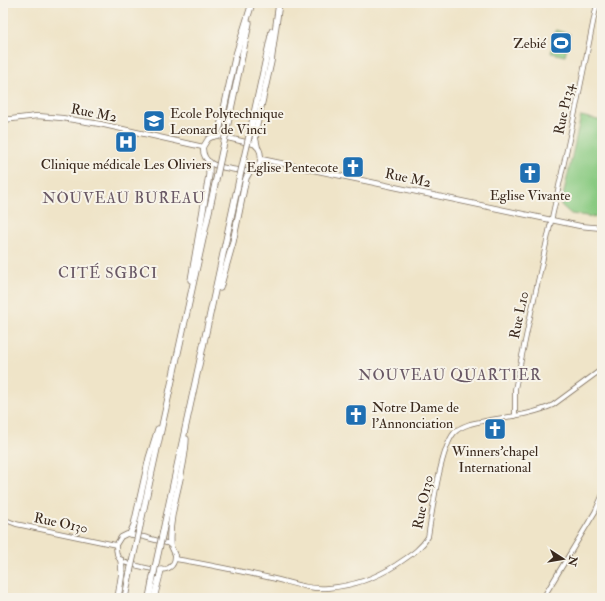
<svg xmlns="http://www.w3.org/2000/svg" width="605" height="601" viewBox="0 0 605 601" font-family="'IM FELL Double Pica',serif">
<rect width="100%" height="100%" fill="#f7f3e8"/>
<filter id="ink" filterUnits="userSpaceOnUse"><feTurbulence type="fractalNoise" baseFrequency=".025" numOctaves="2"/><feDisplacementMap in="SourceGraphic" scale="8" xChannelSelector="R" yChannelSelector="G"/><feConvolveMatrix kernelMatrix="1 2 1 2 8 2 1 2 1" color-interpolation-filters="sRGB"/></filter>
<filter id="wash" filterUnits="userSpaceOnUse"><feTurbulence type="fractalNoise" baseFrequency=".012" numOctaves="4" result="noise"/><feDisplacementMap in="SourceGraphic" scale="16" xChannelSelector="R" yChannelSelector="G"/><feGaussianBlur stdDeviation="0.9" result="paint"/><feColorMatrix in="noise" values="0 0 0 0 0 0 0 0 0 0 0 0 0 0 0 0 0 1.4 0 .05"/><feComposite in="paint" operator="in"/></filter>
<g filter="url(#wash)">
<rect width="100%" height="100%" fill="#efe4c8"/>
<g fill="#89ca81" stroke="#627a50">
<path d="M556 30 570 34 565 56 551 53Z"/>
<path d="M581 116 602 121V218L571 214 561 205Z"/>
</g>
</g>
<g filter="url(#ink)">
<g fill="none" stroke-linecap="round" stroke-linejoin="round">
<g stroke="#7a6b5a" stroke-width="5.5">
<g id="tertiary">
<path d="M515 416V389L529 322 576 108 597 3"/>
<path d="M3 519 16 524 116 545"/>
<path d="M127 534 144 537 170 544 175 555C175 577 151 569 138 566 132 564 125 564 120 560 116 556 116 550 116 545L121 537Z"/>
<path d="M175 559C207 564 239 571 271 578 289 582 309 590 328 588 352 586 376 578 396 565 409 556 420 550 428 537 432 513 440 450 454 433 458 428 464 426 470 424 497 417 527 417 553 405L602 369"/>
<path d="M543 598 595 512 602 496"/>
</g>
</g>
<g stroke="#7a6b5a" stroke-width="6">
<g id="secondary">
<path d="M3 120 37 116 62 118 100 124 203 147"/>
<path d="M214 136H219L254 144C264 151 263 167 250 171 244 172 238 170 231 169 218 167 202 164 203 147L208 139Z"/>
<path d="M261 159 580 226 602 228"/>
</g>
</g>
<g stroke="#7a6b5a" stroke-width="7">
<g id="motorway">
<path d="M227 128 249 23"/>
<path d="M250 132 272 31"/>
<path d="M214 136 220 127 235 58 252 3"/>
<path d="M257 146 255 137 256 129 271 62 279 3"/>
<path d="M191 280 209 175V162"/>
<path d="M220 288 233 242 246 178 250 171"/>
<path d="M140 526 217 175"/>
<path d="M163 531 239 180"/>
<path d="M130 534 134 525 149 458 158 429"/>
<path d="M170 544C168 510 185 475 186 439"/>
<path d="M118 598 122 572 121 560"/>
<path d="M125 598 130 572"/>
<path d="M149 598 153 577"/>
<path d="M154 598 161 570"/>
</g>
</g>
<use href="#tertiary" stroke="#fff" stroke-width="4"/>
<use href="#secondary" stroke="#fff" stroke-width="4.5"/>
<use href="#motorway" stroke="#fff" stroke-width="5.5"/>
<g stroke="#7a6b5a" stroke-width="7" stroke-linecap="butt">
<g id="motorway-bridge">
<path d="M217 175 227 128"/>
<path d="M239 180 250 132"/>
<path d="M130 572 140 526"/>
<path d="M153 577 163 531"/>
</g>
</g>
<use href="#motorway-bridge" stroke="#fff" stroke-width="5.5"/>
</g>
</g>
<defs>
<g id="stadium-square" transform="scale(1.15)"><rect x="-9" y="-9" width="18" height="18" rx="4" fill="#1f6fb2" stroke="#f7f3e8"/><path d="M0-5a6.5 5 0 1 0 0 10a6.5 5 0 1 0 0-10ZM-3.5-1.8h7v3.6h-7Z" fill="#fff"/></g>
<g id="university-square" transform="scale(1.15)"><rect x="-9" y="-9" width="18" height="18" rx="4" fill="#1f6fb2" stroke="#f7f3e8"/><path d="M0-5L7-2L0 1L-7-2ZM-4 1L0 2.5L4 1V4Q0 6-4 4Z" fill="#fff"/></g>
<g id="hospital-square" transform="scale(1.15)"><rect x="-9" y="-9" width="18" height="18" rx="4" fill="#1f6fb2" stroke="#f7f3e8"/><path d="M-5-5h3v3.5h4V-5h3V5h-3V1.5h-4V5h-3Z" fill="#fff"/></g>
<g id="church-square" transform="scale(1.15)"><rect x="-9" y="-9" width="18" height="18" rx="4" fill="#1f6fb2" stroke="#f7f3e8"/><path d="M-1.2-6h2.4v3.5h3.3v2.4h-3.3V6h-2.4V-.1h-3.3v-2.4h3.3Z" fill="#fff"/></g>
</defs>
<g fill-rule="evenodd">
<use href="#stadium-square" x="561" y="43"/>
<use href="#university-square" x="154" y="121"/>
<use href="#hospital-square" x="126" y="142"/>
<use href="#church-square" x="353" y="167"/>
<use href="#church-square" x="530" y="173"/>
<use href="#church-square" x="356" y="415"/>
<use href="#church-square" x="495" y="429"/>
</g>
<g text-anchor="middle" dominant-baseline="central" stroke-width="4" stroke-linejoin="round" paint-order="stroke">
<g font-size="14" fill="#3b2a1e" stroke="#f7f3e8">
<text x="546" y="43" text-anchor="end">Zebié</text>
<text x="170" y="113" text-anchor="start">Ecole Polytechnique<tspan x="170" dy="16">Leonard de Vinci</tspan></text>
<text x="126" y="164">Clinique médicale Les Oliviers</text>
<text x="338" y="167" text-anchor="end">Eglise Pentecote</text>
<text x="530" y="195">Eglise Vivante</text>
<text x="372" y="407" text-anchor="start">Notre Dame de<tspan x="372" dy="16">l’Annonciation</tspan></text>
<text x="495" y="451">Winners'chapel<tspan x="495" dy="16">International</tspan></text>
</g>
<g font-size="14" fill="#3b2a1e" stroke="#f7f3e8">
<text transform="translate(564 109) rotate(-78)">Rue P134</text>
<text transform="translate(94 113) rotate(11)">Rue M2</text>
<text transform="translate(408 178) rotate(12)">Rue M2</text>
<text transform="translate(519 315) rotate(-78)">Rue L10</text>
<text transform="translate(423 502) rotate(-78)">Rue O130</text>
<text transform="translate(61 523) rotate(12)">Rue O130</text>
</g>
<g font-size="15" letter-spacing="1" fill="#695865" stroke="#f7f3e8">
<text x="124" y="198">NOUVEAU BUREAU</text>
<text x="108" y="273">CITÉ SGBCI</text>
<text x="450" y="375">NOUVEAU QUARTIER</text>
</g>
</g>
<rect width="605" height="601" fill="none" stroke="#f7f3e8" stroke-width="16"/>
<g transform="translate(563 559) rotate(102)" stroke="#f7f3e8" stroke-width="3" paint-order="stroke">
<path d="M0-3L7 15L0 10L-7 15Z" fill="#3b2a1e"/>
<text y="-6" font-size="11" font-weight="bold" text-anchor="middle" fill="#3b2a1e">N</text>
</g>
</svg>
